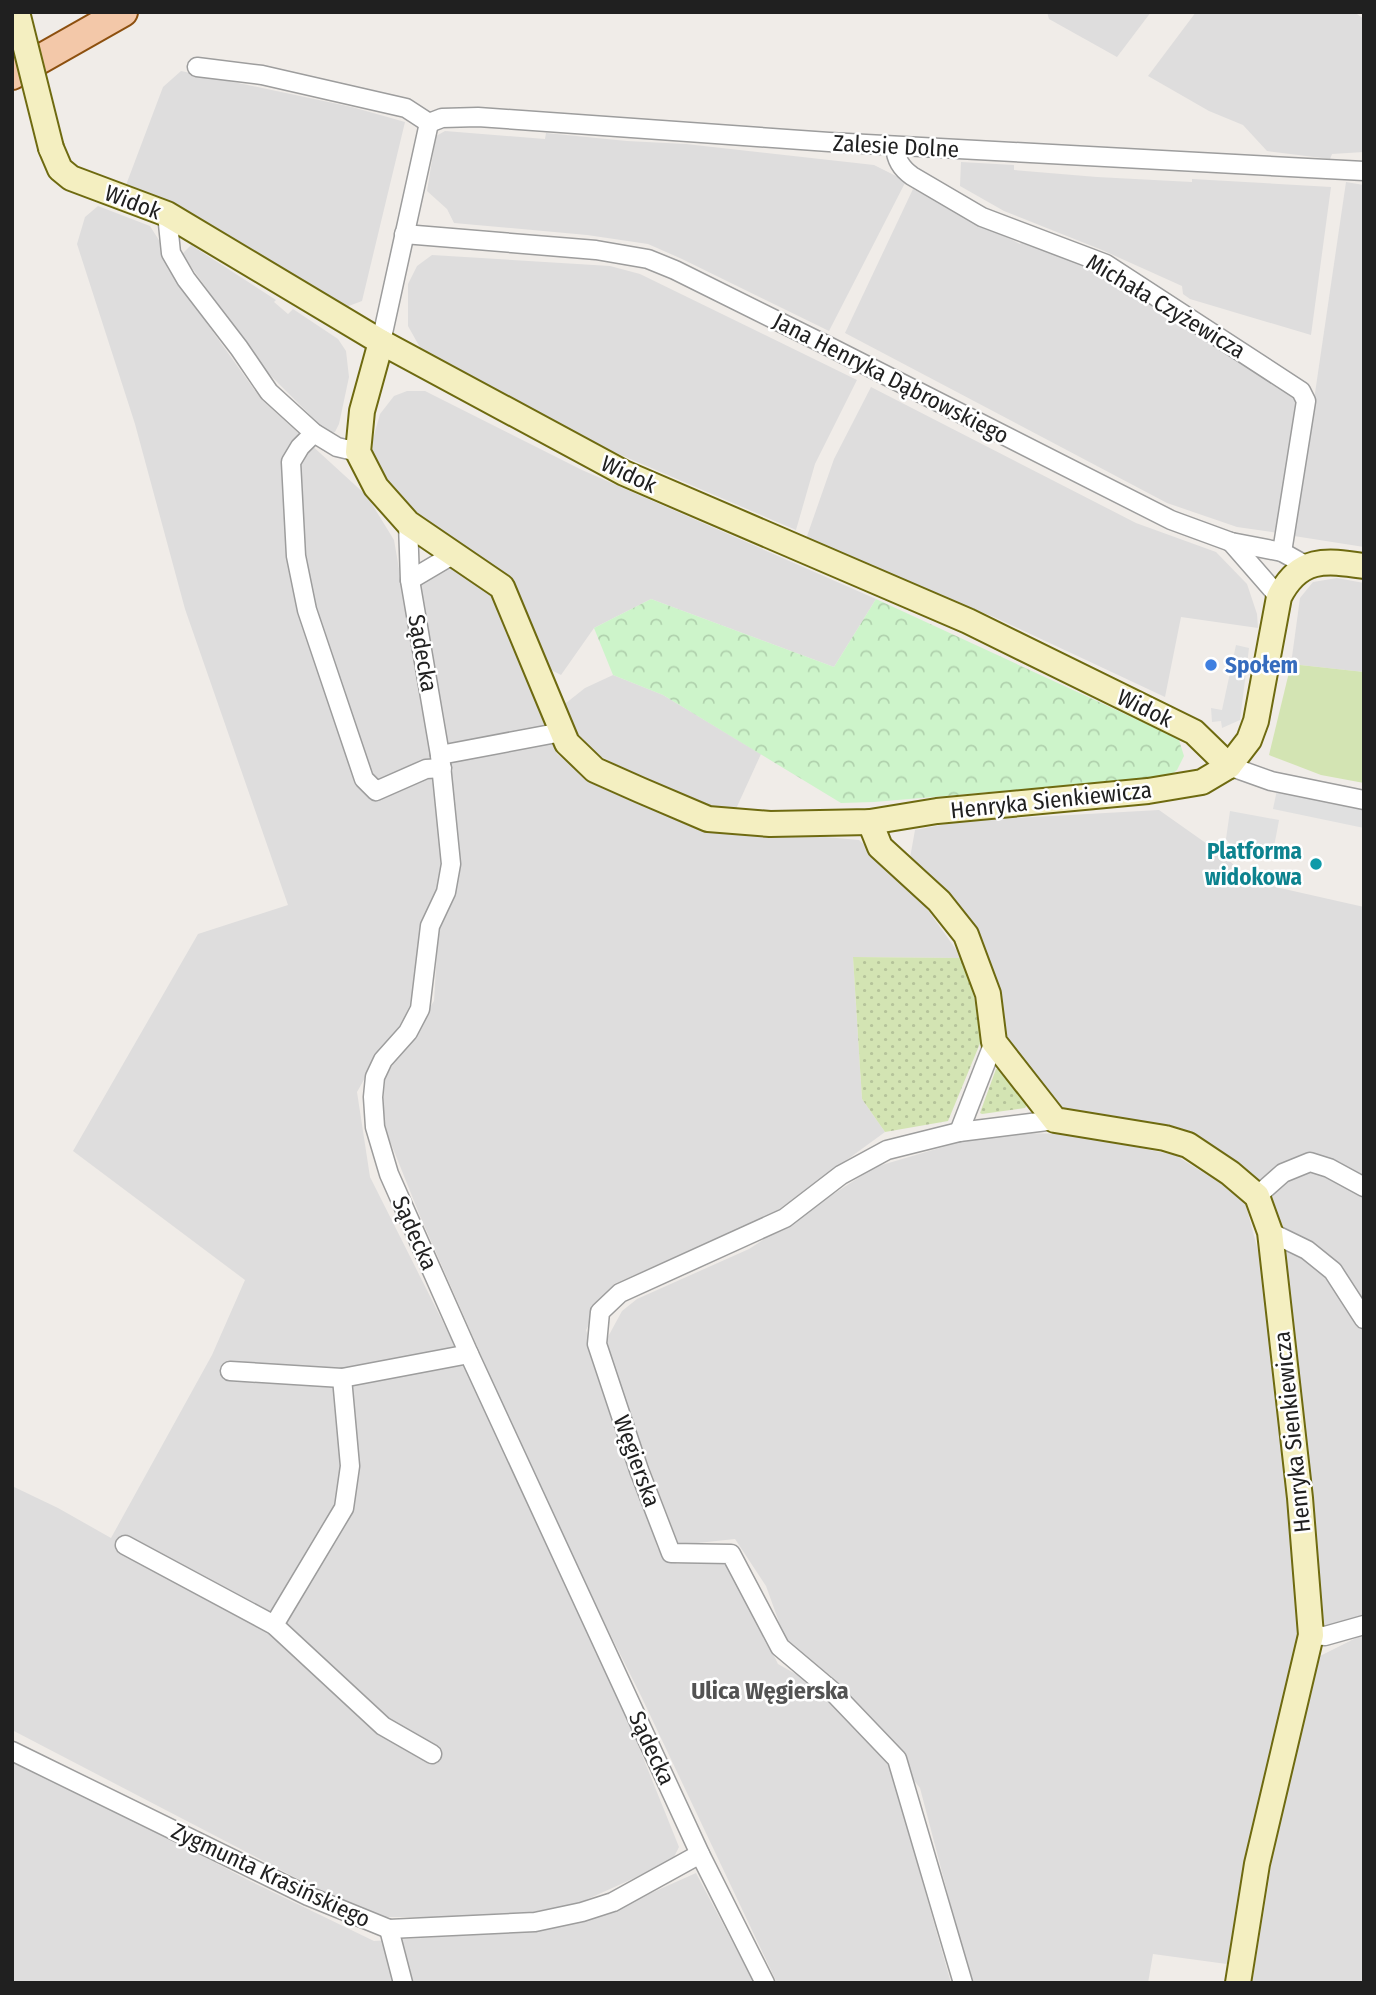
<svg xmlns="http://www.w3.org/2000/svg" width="1376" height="1995" viewBox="0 0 1376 1995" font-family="'Fira Sans Condensed',sans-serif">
<defs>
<pattern id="grass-dots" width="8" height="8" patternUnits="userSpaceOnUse" patternTransform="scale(1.75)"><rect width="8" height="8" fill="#d3e4b3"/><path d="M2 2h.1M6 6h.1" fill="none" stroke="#b5c39a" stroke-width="1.8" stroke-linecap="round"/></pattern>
<pattern id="park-crowns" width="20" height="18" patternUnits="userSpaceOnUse" patternTransform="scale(1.75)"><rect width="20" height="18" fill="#cdf4ca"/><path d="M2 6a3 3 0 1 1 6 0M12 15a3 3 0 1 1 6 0" fill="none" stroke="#b0d1ad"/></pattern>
</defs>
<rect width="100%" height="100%" fill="#f0ece8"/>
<g fill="#dedddd">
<path d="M1047 12H1151L1117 57 1049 19Z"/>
<path d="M1196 12H1354L1364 19V152L1332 154 1330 159 1267 151 1243 125 1209 111 1148 76Z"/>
<path d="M181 71 352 107 405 122 362 301 346 307 265 262 266 258 126 185 163 87Z"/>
<path d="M445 131 545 139 546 133 627 141 686 144 874 165 906 181 829 331 682 259 648 244 587 235 454 223 447 209 427 191 436 136Z"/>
<path d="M961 162 1014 165V170L1097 177 1192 182V179L1331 187 1311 335 1190 299 1183 294 1182 286 1102 250 1004 211 960 186Z"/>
<path d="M1346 182 1364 185V547L1294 536Z"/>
<path d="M913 189 1020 244 1023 239 1108 276 1300 400 1279 533 1237 527 1167 503 845 333Z"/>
<path d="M98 206 150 226 162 245 168 269 261 399 367 496 394 540 429 742 444 862 439 884 422 920 416 960 414 1009 383 1046 357 1092 370 1177 450 1336 628 1720 679 1847 672 1861 579 1903 507 1917H371L12 1730V1486L58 1508 111 1538 212 1355 245 1280 73 1151 198 934 288 905 185 609 135 424 77 244 85 217Z"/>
<path d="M191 245 276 300 274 302 288 314 293 309 338 339 346 351 349 377 339 424 335 432 329 434 264 369 182 254Z"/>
<path d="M432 255 610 266 640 274 857 380 815 464 796 530 558 428 422 351 408 326V284L417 266Z"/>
<path d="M871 387 1136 523 1216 552 1247 584 1257 614 1258 628 1181 617 1165 697 994 617 852 561 806 539 834 459Z"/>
<path d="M407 391H425L582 470 876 599 834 667 651 599 594 628 561 675 551 670 509 588 462 543 416 515 386 487 372 461 373 439 380 414 394 396Z"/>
<path d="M445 565 491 593 557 754 599 787 694 825 859 840 913 889 962 958 853 957 862 1099 885 1132 774 1213 614 1284 586 1330 658 1549 677 1564 728 1560 778 1664 822 1689 889 1764 951 1983H777L642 1698 555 1524 420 1216 382 1121 385 1077 434 1001 437 951 442 912 460 861 442 709 417 583Z"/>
<path d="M1337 578 1364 583V672L1291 664 1300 598 1313 582Z"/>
<path d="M613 675 663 695 761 754 735 811 699 803 661 788 581 746 561 707 585 688Z"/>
<path d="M1159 810 1227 858 1249 881 1364 907V1617L1339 1626 1324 1625 1286 1317 1259 1184 1057 1111 1017 1059 995 1008 910 858 915 830 962 821Z"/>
<path d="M1020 1133 1070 1134 1175 1155 1244 1198 1266 1281 1301 1627 1234 1965 1153 1954 1148 1983H971L920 1788 830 1675 788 1647 766 1586 735 1539 679 1545 603 1346 622 1311 637 1299 749 1249 875 1167 960 1142Z"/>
<path d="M1364 1634V1983H1252L1276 1836 1320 1656Z"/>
<path d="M12 1755 246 1879 374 1941 488 1934 640 1898 696 1873 754 1983H12Z"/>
</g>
<g fill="url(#grass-dots)">
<path d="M853 957 962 958 974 997 981 1041 948 1121 885 1132 862 1099Z"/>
<path d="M996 1069H998L1025 1102 1027 1105 1025 1108 982 1114 980 1113Z"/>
</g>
<path fill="url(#park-crowns)" d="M651 599 834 667 876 599 1164 732 1179 740 1184 756 1177 770 1168 777 874 802 841 803 663 695 613 675 594 628Z"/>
<path fill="#d3e4b3" d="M1291 664 1364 672V783L1321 775 1269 755Z"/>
<g fill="#e0e0e0">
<path d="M1236 645 1249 648 1240 720 1222 728 1221 721 1212 722 1211 708 1222 710Z"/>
<path d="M1277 790 1364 809V828L1273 809Z"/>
<path d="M1230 811 1279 820 1272 857 1234 850 1226 839Z"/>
</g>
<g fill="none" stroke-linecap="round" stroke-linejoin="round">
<g stroke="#9d9d9d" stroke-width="21">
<g id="street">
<path d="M197 67 262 75 406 108 429 123"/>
<path d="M429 123 442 118 478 117 829 142 1364 171"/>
<path d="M895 146C896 160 901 168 912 176L982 217 1106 264 1301 391 1306 401 1282 552"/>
<path d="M167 214 171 253 186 279 239 348 269 392 314 433 337 447 358 452"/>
<path d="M404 234 596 250 648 259 675 270 828 346 1171 520 1231 542 1282 552 1307 566"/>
<path d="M381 342 429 123"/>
<path d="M314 433 300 447 291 462 296 556 307 610 364 779 376 791 426 769 442 768"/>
<path d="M408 523 410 580 440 755 451 864 446 892 430 926 420 1009 408 1032 383 1060 375 1077 373 1097 375 1127 389 1174 469 1354 700 1854 765 1983"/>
<path d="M1231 542 1279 597"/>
<path d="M410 580 454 554"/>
<path d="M440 755 562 732"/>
<path d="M1229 766 1271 781 1364 800"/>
<path d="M959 1132 994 1042"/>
<path d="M1257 1196 1283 1173 1310 1162 1329 1168 1364 1187"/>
<path d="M1270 1232 1307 1250 1333 1271 1364 1319"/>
<path d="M230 1371 342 1378 469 1354"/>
<path d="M125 1545 274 1625 383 1726 432 1754"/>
<path d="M274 1625 344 1508 350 1466 342 1378"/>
<path d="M1311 1635 1325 1636 1364 1625"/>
<path d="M12 1751 308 1896 389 1929 535 1922 582 1912 613 1902 700 1854"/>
<path d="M389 1929 403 1983"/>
<path d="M963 1983 897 1759 831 1690 780 1647 731 1554 671 1553 639 1470 597 1344 600 1312 620 1293 785 1218 841 1175 887 1150 959 1132 1055 1120"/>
</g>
</g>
<g stroke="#6e6a10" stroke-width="28">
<g id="secondary">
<path d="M51 148 60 169 71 178 167 214 381 342 624 473 968 621 1194 732 1229 766"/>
<path d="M381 342 362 411 358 452 376 487 408 523 502 587 567 743 595 770 640 790 708 819 770 824 870 822 937 811 1148 791 1202 782 1229 766 1249 740 1256 721 1279 597C1299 557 1325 560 1364 566"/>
<path d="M870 822 880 847 939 901 966 935 988 994 994 1042 1055 1120 1165 1138 1188 1145 1230 1173 1257 1196 1270 1232 1300 1498 1311 1635 1257 1864 1238 1983"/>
</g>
</g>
<g stroke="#8d500f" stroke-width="32">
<path id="primary" d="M12 75 123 12"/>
</g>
<use href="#street" stroke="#fff" stroke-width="18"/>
<use href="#secondary" stroke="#f4efc1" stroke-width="24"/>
<use href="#primary" stroke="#f3c8a9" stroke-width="28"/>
<g stroke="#6e6a10" stroke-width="28" stroke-linecap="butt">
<path id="secondary-bridge" d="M17 12 51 148"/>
</g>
<use href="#secondary-bridge" stroke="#f4efc1" stroke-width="24"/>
</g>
<circle fill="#3f7fe0" stroke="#fff" stroke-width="2.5" cx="1211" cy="665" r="7"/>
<circle fill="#0f9aa8" stroke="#fff" stroke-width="2.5" cx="1316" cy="864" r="7"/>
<g text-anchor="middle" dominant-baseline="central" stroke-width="5" stroke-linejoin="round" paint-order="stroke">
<g font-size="23" fill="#202020" stroke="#fff">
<text transform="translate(896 146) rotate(3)">Zalesie Dolne</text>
<text transform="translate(133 202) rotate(21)">Widok</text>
<text transform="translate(1166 306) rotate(31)">Michała Czyżewicza</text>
<text transform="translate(891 378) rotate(27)">Jana Henryka Dąbrowskiego</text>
<text transform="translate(629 474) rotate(25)">Widok</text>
<text transform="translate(423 653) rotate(80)">Sądecka</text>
<text transform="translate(1145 708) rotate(26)">Widok</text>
<text transform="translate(1051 800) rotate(-6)">Henryka Sienkiewicza</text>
<text transform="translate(415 1233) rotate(66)">Sądecka</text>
<text transform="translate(1292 1432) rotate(-96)">Henryka Sienkiewicza</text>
<text transform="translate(637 1461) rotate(70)">Węgierska</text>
<text transform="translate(652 1748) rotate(65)">Sądecka</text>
<text transform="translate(271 1875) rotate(25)">Zygmunta Krasińskiego</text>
</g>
<g font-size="23" font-weight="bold" fill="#366cbe" stroke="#fff" text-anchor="start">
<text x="1225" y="665">Społem</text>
</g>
<g font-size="23" font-weight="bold" fill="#0d838f" stroke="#fff" text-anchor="end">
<text x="1302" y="851">Platforma<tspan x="1302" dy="26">widokowa</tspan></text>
</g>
<g font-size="24" font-weight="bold" fill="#535353" stroke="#fff">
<text x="770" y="1691">Ulica Węgierska</text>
</g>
</g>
<rect width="1376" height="1995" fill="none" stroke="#202020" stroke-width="28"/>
</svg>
